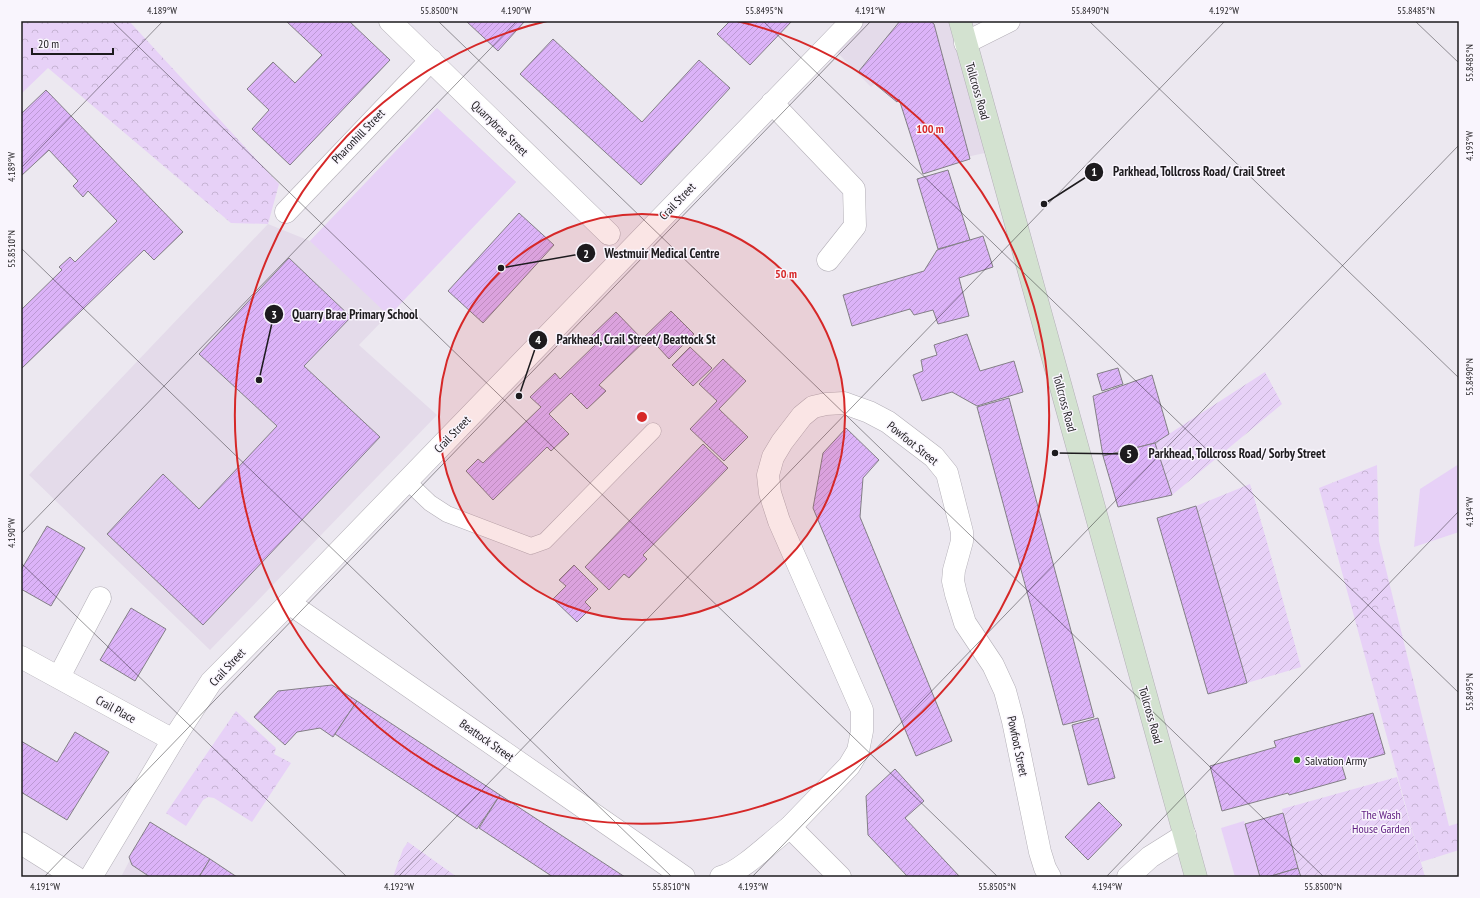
<svg xmlns="http://www.w3.org/2000/svg" width="1480" height="898" viewBox="0 0 1480 898" font-family="'PT Sans Narrow',sans-serif">
<defs>
<pattern id="forest-crowns" width="20" height="18" patternUnits="userSpaceOnUse"><rect width="20" height="18" fill="#e7d1f7"/><path d="M2 6a3 3 0 1 1 6 0M12 15a3 3 0 1 1 6 0" fill="none" stroke="#c6b3d3"/></pattern>
<pattern id="garden-furrows" width="10" height="10" patternUnits="userSpaceOnUse"><rect width="10" height="10" fill="#e7d1f7"/><path d="M-1 1l2-2M0 10L10 0M9 11l2-2" fill="none" stroke="#c6b3d3"/></pattern>
<pattern id="building-hatch" width="6" height="6" patternUnits="userSpaceOnUse"><rect width="6" height="6" fill="#dcb3f8"/><path d="M-1 1l2-2M0 6l6-6M5 7l2-2" fill="none" stroke="#bc99d4"/></pattern>
</defs>
<rect width="100%" height="100%" fill="#ece8f0"/>
<g fill="#e4dbea">
<path d="M837 21H961L998 150 931 165 903 56 871 87 832 47Z"/>
<path d="M437 108 516 182 359 345 437 415 210 650 29 475 268 224 310 241Z"/>
<path d="M135 850 177 877H121Z"/>
</g>
<g fill="#e7d1f7">
<path d="M437 108 516 182 389 316 310 241Z"/>
<path d="M1459 464V532L1414 547 1420 489Z"/>
<path d="M1244 821 1260 877H1235L1221 828Z"/>
</g>
<g fill="url(#forest-crowns)">
<path d="M21 21H129L279 184 268 224 231 223 48 68 21 94Z"/>
<path d="M1377 465 1379 541 1449 826 1459 823V850L1421 862 1319 488Z"/>
<path d="M236 711 276 748 274 754 291 763 252 822 214 798 208 797 203 800 186 826 166 813Z"/>
</g>
<g fill="url(#garden-furrows)">
<path d="M1265 372 1282 404 1172 495 1155 443Z"/>
<path d="M1250 484 1267 542 1301 667 1247 683 1196 506Z"/>
<path d="M1397 777 1425 877H1301L1282 809Z"/>
<path d="M408 842 457 877H393L403 849Z"/>
</g>
<g fill="url(#building-hatch)" stroke="#837f86">
<path d="M286 21H349L390 60 290 165 252 129 269 110 247 89 273 62 295 83 322 55Z"/>
<path d="M466 21H525L498 51Z"/>
<path d="M730 21H792L750 65 717 34Z"/>
<path d="M900 21H930L934 24 970 159 923 174 899 99 897 102 859 71Z"/>
<path d="M553 39 642 122 699 60 730 88 641 185 520 74Z"/>
<path d="M46 90 183 232 154 260 144 250 21 369V310L62 270 59 267 70 257 75 262 117 221 88 191 83 197 73 186 78 181 49 150 21 176V114Z"/>
<path d="M948 170 970 240 938 249 917 179Z"/>
<path d="M519 213 554 245 483 323 448 291Z"/>
<path d="M983 236 993 267 959 278 969 316 938 324 933 310 914 315 910 309 852 326 843 295 924 271 937 250Z"/>
<path d="M289 258 351 317 304 366 380 437 203 625 107 534 163 474 199 509 277 426 199 354Z"/>
<path d="M671 311 694 334 669 359 649 337 599 385 606 391 587 409 571 393 549 414 569 434 551 451 547 447 493 500 466 471 478 459 483 463 541 407 530 397 555 373 560 379 597 343 591 336 616 312 642 339Z"/>
<path d="M967 334 980 371 1014 361 1023 392 977 406 952 392 922 401 913 375 923 371 921 360 937 355 934 345Z"/>
<path d="M690 347 712 368 693 386 672 365Z"/>
<path d="M723 359 746 381 719 409 748 437 724 461 690 429 717 401 699 384Z"/>
<path d="M1118 368 1123 384 1102 391 1097 374Z"/>
<path d="M1152 375 1169 434 1155 443 1103 456 1093 396Z"/>
<path d="M1009 398 1094 717 1063 725 977 407Z"/>
<path d="M846 428 879 460 863 478 860 517 952 741 916 756 813 508 823 453Z"/>
<path d="M1155 443 1172 495 1118 507 1103 456Z"/>
<path d="M703 444 728 468 643 555 647 559 629 578 624 574 609 590 585 567Z"/>
<path d="M1196 506 1247 683 1208 694 1157 518Z"/>
<path d="M47 526 85 548 51 606 21 589V570Z"/>
<path d="M574 565 598 589 585 602 591 608 577 622 553 599 566 586 559 580Z"/>
<path d="M131 608 166 629 135 681 100 660Z"/>
<path d="M332 685 357 701 333 737 320 728 297 732 285 745 254 717 278 691Z"/>
<path d="M357 701 500 795 477 829 335 734Z"/>
<path d="M1373 713 1385 754 1342 766 1346 779 1289 795 1288 793 1222 811 1210 766 1276 747 1274 741Z"/>
<path d="M1098 718 1115 778 1088 785 1072 725Z"/>
<path d="M75 732 109 752 67 820 21 792V741L57 762Z"/>
<path d="M895 769 924 801 905 818 960 877H908L868 835 866 796Z"/>
<path d="M500 795 625 877H553L479 828Z"/>
<path d="M1099 802 1122 825 1088 860 1065 837Z"/>
<path d="M1283 813 1298 868 1268 877H1260L1245 824Z"/>
<path d="M150 822 210 859 199 877H150L132 865 129 857Z"/>
<path d="M210 859 237 877H199Z"/>
<path d="M1298 868 1301 877H1268Z"/>
</g>
<g fill="none" stroke-linecap="round" stroke-linejoin="round">
<g stroke="#b3afb7" stroke-width="17">
<path id="lane" d="M407 481 430 503 447 514 531 546 545 541 653 431"/>
</g>
<g stroke="#b3afb7" stroke-width="23">
<g id="street">
<path d="M390 21 609 234"/>
<path d="M965 43 1009 21"/>
<path d="M772 103 854 189 855 226 828 260"/>
<path d="M286 212 431 60"/>
<path d="M289 603 684 877"/>
<path d="M21 657 173 740"/>
<path d="M59 677 100 598"/>
<path d="M21 843 75 877"/>
<path d="M91 877 173 740 211 682 289 603 852 21"/>
<path d="M721 877C741 872 772 841 790 827"/>
<path d="M840 877 790 827 849 766 858 751 862 731V710L779 521 770 493 768 475 773 457 782 442 802 416 813 407 826 404 844 403 869 412 888 422 934 457 947 473 962 532V541L954 570 953 581 956 594 965 623 993 665 1005 691 1013 721 1040 852 1045 868 1050 877"/>
<path d="M1128 877 1150 857 1185 835"/>
</g>
</g>
<g stroke="#b3afb7" stroke-width="23">
<path id="secondary" d="M960 21 1196 877"/>
</g>
<use href="#lane" stroke="#fff" stroke-width="16"/>
<use href="#street" stroke="#fff" stroke-width="22"/>
<use href="#secondary" stroke="#d3e2d0" stroke-width="22"/>
</g>
<path fill="none" stroke="#1d1b1e" stroke-width="1" stroke-opacity="0.45" d="M112 21 998 877M438 21 1324 877M763 21 1459 693M1089 21 1459 378M1415 21 1459 63M21 168 163 21M21 248 672 877M21 534 517 21M21 563 347 877M44 877 871 21M398 877 1225 21M752 877 1459 145M1106 877 1459 511"/>
<circle cx="642" cy="417" r="203" fill="#d62828" fill-opacity=".12"/>
<g fill="none" stroke="#d62828" stroke-width="2">
<circle cx="642" cy="417" r="203"/>
<path d="M737 21A407 407 0 1 1 547 21"/>
</g>
<circle fill="#2a9010" stroke="#f9f5fd" stroke-width="1.5" cx="1297" cy="760" r="4"/>
<g text-anchor="middle" dominant-baseline="central" stroke-width="3" stroke-linejoin="round" paint-order="stroke">
<g font-size="12" fill="#1d1b1e" stroke="#f9f5fd">
<text transform="translate(978 91) rotate(74)">Tollcross Road</text>
<text transform="translate(500 128) rotate(44)">Quarrybrae Street</text>
<text transform="translate(358 136) rotate(-46)">Pharonhill Street</text>
<text transform="translate(677 201) rotate(-46)">Crail Street</text>
<text transform="translate(1065 403) rotate(75)">Tollcross Road</text>
<text transform="translate(452 434) rotate(-46)">Crail Street</text>
<text transform="translate(913 443) rotate(39)">Powfoot Street</text>
<text transform="translate(227 667) rotate(-47)">Crail Street</text>
<text transform="translate(116 709) rotate(29)">Crail Place</text>
<text transform="translate(1151 715) rotate(74)">Tollcross Road</text>
<text transform="translate(487 740) rotate(35)">Beattock Street</text>
<text transform="translate(1018 746) rotate(78)">Powfoot Street</text>
</g>
<g font-size="12" fill="#1d1b1e" stroke="#f9f5fd" text-anchor="start">
<text x="1305" y="760">Salvation Army</text>
</g>
<g font-size="12" fill="#612083" stroke="#f9f5fd">
<text x="1381" y="814">The Wash<tspan x="1381" dy="14">House Garden</tspan></text>
</g>
</g>
<circle cx="642" cy="417" r="6" fill="#d62828" stroke="#f9f5fd" stroke-width="2"/>
<g font-size="12" text-anchor="middle" font-weight="bold" fill="#d62828" stroke="#f9f5fd" stroke-width="3" stroke-linejoin="round" paint-order="stroke">
<text x="930" y="133">100 m</text>
<text x="786" y="278">50 m</text>
</g>
<path fill="none" stroke="#1d1b1e" stroke-width="1.5" d="M1044 204L1094 172M501 268L586 253M259 380L274 314M519 396L538 340M1055 453L1129 454"/>
<g fill="#1d1b1e" stroke="#f9f5fd" stroke-width="1.5">
<circle cx="1044" cy="204" r="4"/>
<circle cx="501" cy="268" r="4"/>
<circle cx="259" cy="380" r="4"/>
<circle cx="519" cy="396" r="4"/>
<circle cx="1055" cy="453" r="4"/>
<circle cx="1094" cy="172" r="10"/>
<circle cx="586" cy="253" r="10"/>
<circle cx="274" cy="314" r="10"/>
<circle cx="538" cy="340" r="10"/>
<circle cx="1129" cy="454" r="10"/>
</g>
<g font-size="12" text-anchor="middle" font-weight="bold" fill="#fff">
<text x="1094" y="176">1</text>
<text x="586" y="258">2</text>
<text x="274" y="319">3</text>
<text x="538" y="344">4</text>
<text x="1129" y="458">5</text>
</g>
<g font-size="13" text-anchor="middle" font-weight="bold" fill="#1d1b1e" stroke="#f9f5fd" stroke-width="3" stroke-linejoin="round" paint-order="stroke">
<text x="1199" y="176">Parkhead, Tollcross Road/ Crail Street</text>
<text x="662" y="258">Westmuir Medical Centre</text>
<text x="355" y="319">Quarry Brae Primary School</text>
<text x="636" y="344">Parkhead, Crail Street/ Beattock St</text>
<text x="1237" y="458">Parkhead, Tollcross Road/ Sorby Street</text>
</g>
<rect width="1480" height="898" fill="none" stroke="#f9f5fd" stroke-width="44"/>
<path d="M32 48v6h81v-6" fill="none" stroke="#1d1b1e" stroke-width="2"/>
<text x="38" y="48" font-size="12" fill="#1d1b1e" stroke="#f9f5fd" stroke-width="3" paint-order="stroke">20 m</text>
<rect x="22" y="22" width="1436" height="854" fill="none" stroke="#1d1b1e" stroke-width="1.5"/>
<g font-size="10" text-anchor="middle" fill="#1d1b1e">
<text x="162" y="14">4.189°W</text>
<text x="439" y="14">55.8500°N</text>
<text x="516" y="14">4.190°W</text>
<text x="764" y="14">55.8495°N</text>
<text x="870" y="14">4.191°W</text>
<text x="1090" y="14">55.8490°N</text>
<text x="1224" y="14">4.192°W</text>
<text x="1416" y="14">55.8485°N</text>
<text transform="translate(1469 63) rotate(-90)" y="4">55.8485°N</text>
<text transform="translate(1469 146) rotate(-90)" y="4">4.193°W</text>
<text transform="translate(11 167) rotate(-90)" y="4">4.189°W</text>
<text transform="translate(11 249) rotate(-90)" y="4">55.8510°N</text>
<text transform="translate(1469 377) rotate(-90)" y="4">55.8490°N</text>
<text transform="translate(1469 512) rotate(-90)" y="4">4.194°W</text>
<text transform="translate(11 533) rotate(-90)" y="4">4.190°W</text>
<text transform="translate(1469 692) rotate(-90)" y="4">55.8495°N</text>
<text x="45" y="890">4.191°W</text>
<text x="399" y="890">4.192°W</text>
<text x="671" y="890">55.8510°N</text>
<text x="753" y="890">4.193°W</text>
<text x="997" y="890">55.8505°N</text>
<text x="1107" y="890">4.194°W</text>
<text x="1323" y="890">55.8500°N</text>
</g>
</svg>
